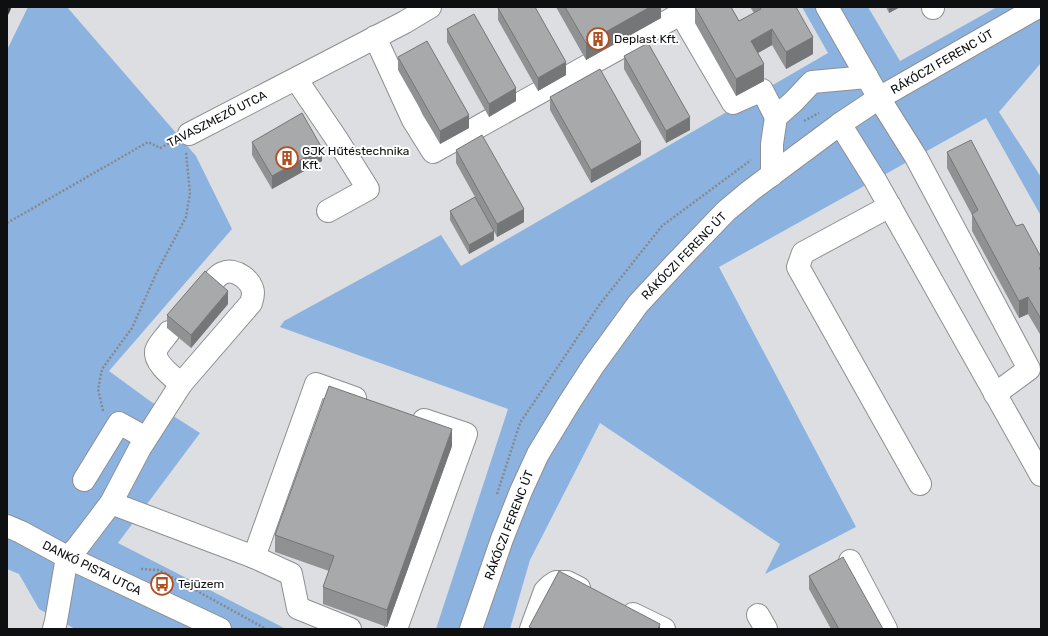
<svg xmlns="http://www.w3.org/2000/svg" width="1048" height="636" viewBox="0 0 1048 636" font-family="Rubik,sans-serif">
<rect width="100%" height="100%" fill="#dcdee1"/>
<g fill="#8cb3e0">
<path d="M28 7H67L196 156 232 229 109 371 150 401 200 433 118 543 286 629H75L39 609 19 574 7 569V50Z"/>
<path d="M802 7H868L900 61 997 7H1041V63L999 112 1041 177V216L986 118 719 267 856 527 765 574 780 544 600 423 530 560 510 629H436L508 409 280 327 284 321 441 235 461 266 828 53Z"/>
</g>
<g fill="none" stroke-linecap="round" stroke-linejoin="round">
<g stroke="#8d8f92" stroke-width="24">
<g id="minor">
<path d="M827 7 879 98 916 157 1029 369 995 394"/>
<path d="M933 7V8"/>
<path d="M681 14 733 103 762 90 776 117"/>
<path d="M375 37 413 120 433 152 693 7"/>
<path d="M296 79 338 141 368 189 328 211"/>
<path d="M840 124 875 180 1041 475"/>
<path d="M189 134 405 22 430 7"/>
<path d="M772 175V144L776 117 793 102 812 82 867 77"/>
<path d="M890 206 803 253 798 267 920 484"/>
<path d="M169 332C165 338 158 344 156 351 154 363 173 377 181 384"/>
<path d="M84 480 119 423 146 438"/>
<path d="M111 503 254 557 291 574 298 608 350 629"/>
<path d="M7 526 21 532 67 557 220 629"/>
<path d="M254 557 316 384 355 398"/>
<path d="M850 561 886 629"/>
<path d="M633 614 664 629"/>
<path d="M758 615 766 629"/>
<path d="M54 629 56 621 67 557 76 549 111 503 140 448 181 384 251 303C252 300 253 297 253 293 253 281 235 267 223 273 217 275 213 282 209 286"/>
<path d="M396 629 466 434 424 420"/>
<path d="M531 629 545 591 550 586 556 582H567L579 588"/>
</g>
</g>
<g stroke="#8d8f92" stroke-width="24">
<path id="major" d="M471 629 502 539 521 491 538 454 569 403 593 366 638 304 675 264 726 211 750 191 840 124 879 98 1038 7"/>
</g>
<g stroke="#87888a" stroke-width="2.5" stroke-dasharray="2 2" stroke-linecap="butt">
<path d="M804 121 819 113"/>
<path d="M7 223 148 142 160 148 172 142"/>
<path d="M103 411 98 389 102 369 132 328 156 274 186 217 190 193 186 152"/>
<path d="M497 494 520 423 600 304 662 226 751 160"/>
<path d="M141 569 159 570 266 629"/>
</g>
<use href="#minor" stroke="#fff" stroke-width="22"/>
<use href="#major" stroke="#fff" stroke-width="22"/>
<path stroke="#313334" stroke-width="3" stroke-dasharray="7 7" stroke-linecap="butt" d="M7 14 10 7"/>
</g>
<g fill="#909193">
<path d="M556 7H661V18L586 60Z"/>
<path d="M695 7H731L739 21 754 13 750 7H796L813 54 786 69 772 45 758 53 764 81 736 96 695 23Z"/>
<path d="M886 7H900L889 13Z"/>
<path d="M498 8 566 75 538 91 498 20Z"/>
<path d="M447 29 516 101 489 117 447 42Z"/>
<path d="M624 56 690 130 666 143 624 69Z"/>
<path d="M398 57 469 128 440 144 398 70Z"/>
<path d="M550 97 641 155 591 183 550 110Z"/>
<path d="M252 142 322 161 272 189 252 155Z"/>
<path d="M456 150 524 222 497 237 494 231V240L469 254 450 220V211L475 197 456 163Z"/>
<path d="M947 152 1016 226 1041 257V336L1028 314 1019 318 972 231V215L947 168Z"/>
<path d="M228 304 191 348 167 328V315Z"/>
<path d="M452 446 387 627 323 604V587L329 571 275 552V535Z"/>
<path d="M809 576 883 629H831L809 589Z"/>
</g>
<g fill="#757678">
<path d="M650 7H661V18L586 60V43Z"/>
<path d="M889 7H900L889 13Z"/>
<path d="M772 29V45L751 57V41Z"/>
<path d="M813 37V54L786 69V52Z"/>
<path d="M566 62V75L538 91V78Z"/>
<path d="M764 64V81L736 96V79Z"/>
<path d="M516 88V101L489 117V104Z"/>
<path d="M469 115V128L440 144V131Z"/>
<path d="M690 117V130L666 143V131Z"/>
<path d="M641 142V155L591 183V170Z"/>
<path d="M322 148V161L272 189V176Z"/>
<path d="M524 209V222L497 237V224Z"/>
<path d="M494 231V240L469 254V245Z"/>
<path d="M228 291V304L191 348V335Z"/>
<path d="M1028 297V314L1019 318V301Z"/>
<path d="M452 429V446L387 627V610Z"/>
<path d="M660 624V629H658Z"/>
</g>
<g fill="#a7a9ab" stroke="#757678">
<path d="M499 7H535L566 62 538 78 498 8Z"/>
<path d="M565 7H650L586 43Z"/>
<path d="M695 7H731L739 21 761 9 760 7H796L813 37 786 52 772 29 751 41 764 64 736 79Z"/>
<path d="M474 14 516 88 489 104 447 29Z"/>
<path d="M427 41 469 115 440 131 398 57Z"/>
<path d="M648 43 690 117 666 131 624 56Z"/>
<path d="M600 69 641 142 591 170 550 97Z"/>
<path d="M302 113 322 148 272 176 252 142Z"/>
<path d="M482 135 524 209 497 224 456 150Z"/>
<path d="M971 140 1016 226 1023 224 1041 257V267L1039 268 1041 271V319L1028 297 1019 301 972 214 978 210 947 152Z"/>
<path d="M475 197 494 231 469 245 450 211Z"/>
<path d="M205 271 228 291 191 335 167 315Z"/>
<path d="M329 386 452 429 387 610 323 587 334 556 275 535Z"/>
<path d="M843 557 883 629H839L809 576Z"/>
<path d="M559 571 660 624 658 629H533L529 627Z"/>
</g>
<defs>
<g id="building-ring" transform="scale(1.15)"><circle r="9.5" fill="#fff" stroke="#b34e1f" stroke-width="1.5"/><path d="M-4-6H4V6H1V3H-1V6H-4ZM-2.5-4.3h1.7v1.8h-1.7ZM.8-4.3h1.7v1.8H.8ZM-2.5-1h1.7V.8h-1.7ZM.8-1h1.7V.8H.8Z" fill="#b34e1f"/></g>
<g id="bus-ring" transform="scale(1.15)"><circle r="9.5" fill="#fff" stroke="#b34e1f" stroke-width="1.5"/><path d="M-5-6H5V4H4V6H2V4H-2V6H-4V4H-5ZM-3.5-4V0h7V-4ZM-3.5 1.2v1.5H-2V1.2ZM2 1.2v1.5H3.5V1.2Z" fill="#b34e1f"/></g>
</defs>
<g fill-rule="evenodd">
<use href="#building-ring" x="598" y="39"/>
<use href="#building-ring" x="287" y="158"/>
<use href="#bus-ring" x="162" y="584"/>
</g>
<g text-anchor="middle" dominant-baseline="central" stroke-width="4" stroke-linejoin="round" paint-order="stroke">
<g font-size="12" fill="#0e0f10" stroke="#fff" text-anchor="start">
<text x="614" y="39">Deplast Kft.</text>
<text x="302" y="151">GJK Hűtéstechnika<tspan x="302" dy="14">Kft.</tspan></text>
<text x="178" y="584">Tejüzem</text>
</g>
<g font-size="12" fill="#0e0f10" stroke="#fff">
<text transform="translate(942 62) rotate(-30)">RÁKÓCZI FERENC ÚT</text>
<text transform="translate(217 119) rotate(-27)">TAVASZMEZŐ UTCA</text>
<text transform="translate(684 256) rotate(-46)">RÁKÓCZI FERENC ÚT</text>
<text transform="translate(509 525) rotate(-69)">RÁKÓCZI FERENC ÚT</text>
<text transform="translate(92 568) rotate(26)">DANKÓ PISTA UTCA</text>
</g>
</g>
<rect width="1048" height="636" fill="none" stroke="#0e0f10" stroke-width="16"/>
</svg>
